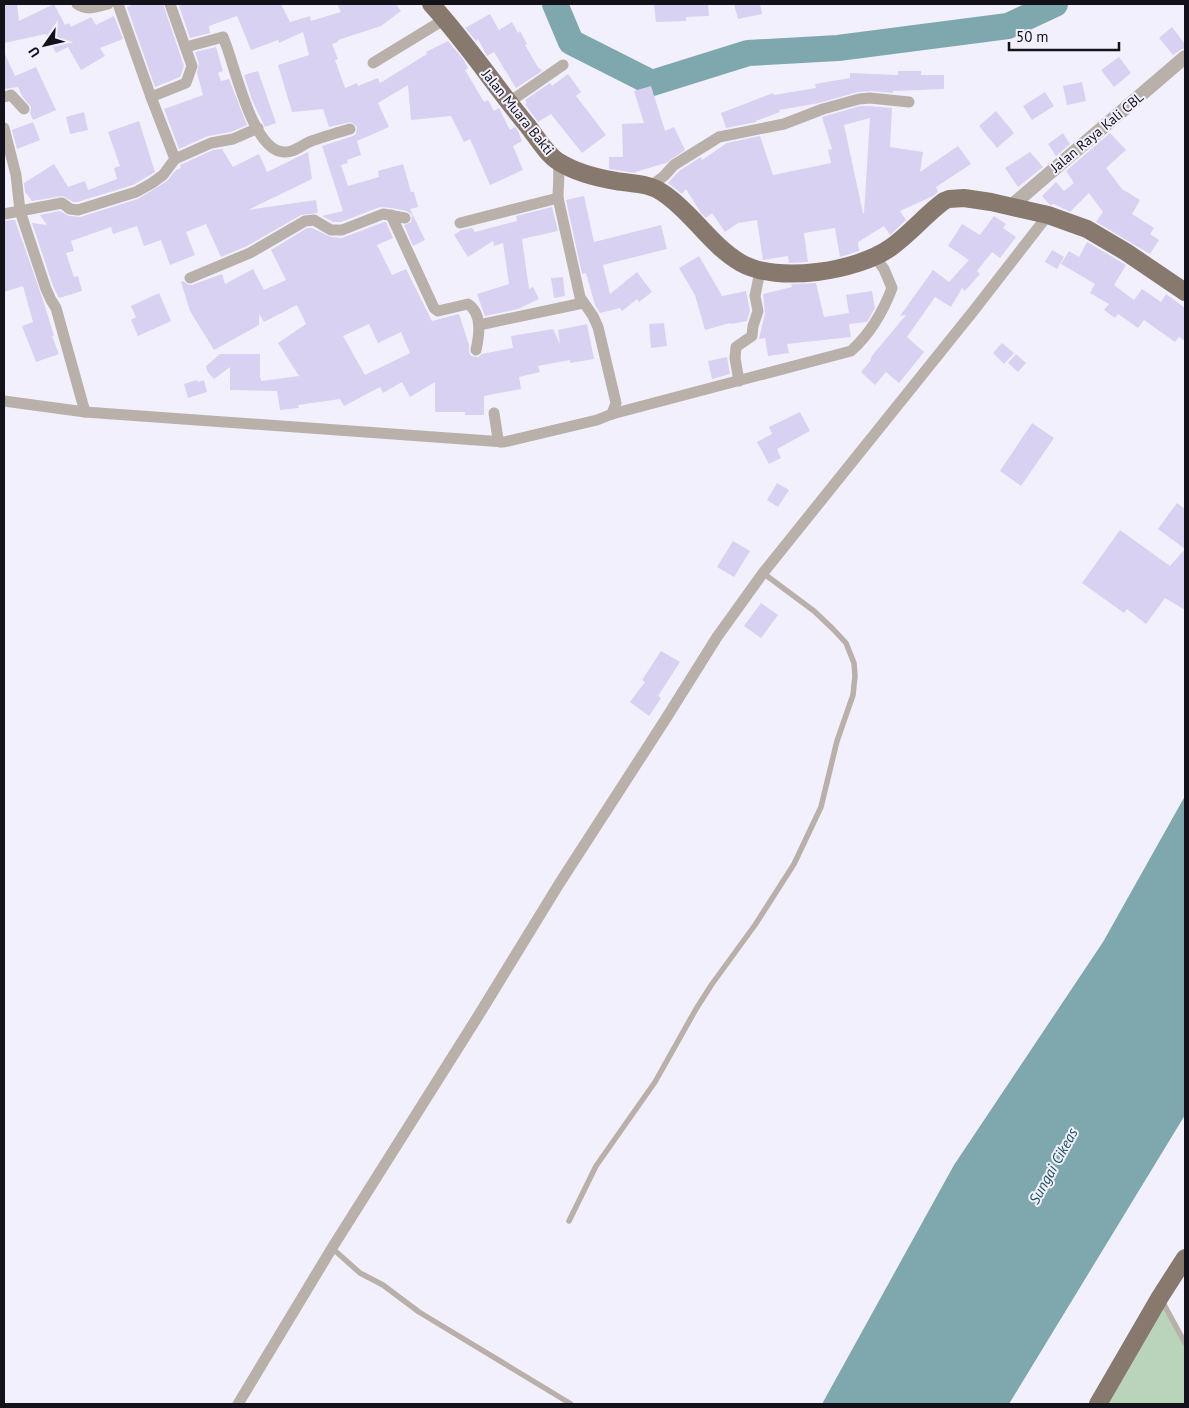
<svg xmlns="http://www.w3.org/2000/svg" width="1189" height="1408" viewBox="0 0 1189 1408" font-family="'PT Sans',sans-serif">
<rect width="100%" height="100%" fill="#f3f0fd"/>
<path fill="#b9d4ba" d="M1160 1297 1185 1343V1404H1097Z"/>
<path fill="#7fa8ae" d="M1185 796V1115L1009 1404H822L954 1165 1103 942Z"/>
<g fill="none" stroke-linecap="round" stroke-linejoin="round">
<path stroke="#7fa8ae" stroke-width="26" d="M555 4 571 42 652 83 748 53 838 48 1008 26 1055 4"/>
</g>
<g fill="#d8d1f2" fill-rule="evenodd">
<path d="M4 4H17L19 21 54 4 65 25 69 23 71 27 91 17 96 25 114 16 123 39 100 48 105 56 81 70 68 47 56 53 46 34 4 43Z"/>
<path d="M134 4H163L184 66 180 77 155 87 127 7Z"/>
<path d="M185 4H281L290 22 310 16 311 21 341 12 337 4H396L401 11 381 26 338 40V42L332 44 338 59 335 60 345 88 357 83 358 86 378 78 380 83 427 54 426 52 448 41 463 59 468 68 465 70 484 102 488 100 494 111 499 108 510 130 515 127 517 129 522 141 513 146 523 170 490 185 470 139 464 142 451 116 411 120 408 85 378 103 389 127 357 141 361 155 347 160 348 163 341 165 348 186 379 177 378 171 403 164 411 192H414L418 207 410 209 425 240 413 246 404 225 411 222 412 215 407 211 392 208 380 207 341 222H333L322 216 343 211 322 146 353 136 356 134 357 127 351 122 329 127 323 109 292 112 278 65 309 55 303 32 279 43 278 40 251 50 237 16 209 26 210 33 190 38 179 6Z"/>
<path d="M654 4H708L709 16 686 17V21L656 22Z"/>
<path d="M734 4H760L762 14 738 19Z"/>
<path d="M490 14 499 30 512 22 518 33 520 31 527 44 525 45 539 69 540 68 542 71 516 88 494 52 487 56 478 39 476 41 465 28Z"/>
<path d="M1172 27 1185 44V48L1180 50 1173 55 1159 38Z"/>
<path d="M216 47 223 71 218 73 221 81 229 79 247 125 231 132 208 136 179 149 164 109 203 95 197 73 199 64 195 52Z"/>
<path d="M4 52 15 76 36 67 56 110 33 120 30 113 31 107 22 96 18 87 4 89Z"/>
<path d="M1119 57 1131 73 1114 87 1101 70Z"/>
<path d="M258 71 276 123 265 127 252 100 244 75Z"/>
<path d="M898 71H921V75H944V89L893 91V93L871 91 858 92 819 103 779 110 780 112 756 121V122L726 128 721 113 773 93 774 95 816 88 815 84 850 78V73L898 75Z"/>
<path d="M568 74 581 92 576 96 606 135 582 153 551 114 538 122 525 104 527 103 525 100 550 83 552 86Z"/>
<path d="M1082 82 1086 101 1067 105 1063 86Z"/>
<path d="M651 86 665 131 674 127 685 150 666 163 635 172 636 173 609 169V157H623L622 124 644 123 634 91Z"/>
<path d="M1045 92 1054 106 1032 120 1023 106Z"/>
<path d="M860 106H870L892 108 890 147 923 152 920 172 958 146 971 164 936 187 938 192 933 196 900 211 906 220 890 235 884 226 858 242 859 251 840 257 835 228 804 233 808 262 789 263 788 256 763 260 757 220 738 223 725 232 712 213 706 218 701 213 686 189 682 194 668 183 679 171 701 157 702 160 727 143 760 136 773 175 831 163 828 150 832 149 822 117ZM870 118 864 213H863L844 125Z"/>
<path d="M996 111 1014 133 997 148 979 126Z"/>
<path d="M84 112 88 130 70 134 66 117Z"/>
<path d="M139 121 155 172 133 185 77 202H73L63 196 32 201 25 192 24 183 54 164 68 187 85 181 88 190 117 179 114 168 120 166 108 132Z"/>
<path d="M33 122 40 140 17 149 12 130Z"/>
<path d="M1063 133 1070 144 1056 156 1048 144Z"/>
<path d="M1110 133 1126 150 1106 168 1122 189 1140 200 1132 214 1154 228 1150 234 1159 240 1150 254 1096 222 1103 212 1089 193 1070 212 1054 204 1050 205 1042 196 1056 182 1064 191 1074 183 1066 171Z"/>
<path d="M222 149 233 167 259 154 267 172 308 152 312 179 248 210 316 200 318 213 301 215 247 246 221 257 206 224 186 232 195 255 170 265 161 240 144 246 137 226 113 234 111 227 71 241 74 251 66 253 74 277 78 276 82 291 59 298 53 286 32 223 47 225 40 215 60 211 69 216 80 217 138 199 167 181 176 170 181 168 180 165 213 150Z"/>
<path d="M1030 152 1043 167 1018 187 1005 168Z"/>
<path d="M584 196 594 242 661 225 667 249 603 265 610 294 637 272 652 292 639 302 637 299 622 311 620 308 600 313 595 305 586 273 582 274 566 200Z"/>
<path d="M552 207 558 231 522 239 529 289 533 287 539 299 518 309 485 316 477 294 509 284 503 243 494 246 493 241 468 257 454 235 461 230 472 228 475 232 517 221 516 216Z"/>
<path d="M994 216 1006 224 1003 228 1016 237 1000 258 992 252 977 271 980 274 965 291 962 288 951 307 935 297 907 337 924 352 899 383 886 372 875 385 861 372 871 360 870 359 875 352 906 315 900 316 933 270 949 282 969 260 948 246 962 224 980 235Z"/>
<path d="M12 220H15L44 303 54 336H52L59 354 36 362 22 326 33 322 23 286 4 292V221Z"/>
<path d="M384 222H386L393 238 377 245 392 275 406 269 432 321 459 314 469 345V352L471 356 478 357 482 354 513 348 511 336 553 329 560 344 558 330 587 324 594 359 570 363V360L538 366 540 372 519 377 521 389 484 396V415H465V412H435V382L410 397 402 382 383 393 380 387 344 406 340 399 298 405 299 408 280 410 277 391 230 390V367L214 379 207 371 206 366 220 354H260V378H261V381L299 376 278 343 306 324 297 305 264 322 259 314V325L214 350 190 311 181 282 183 281 189 285H192L222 274 225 284 253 269 264 290 286 280 271 250 307 228H312L331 237 342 238ZM369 324 378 343 401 332 410 353 365 375 343 336Z"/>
<path d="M1087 242 1126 265 1114 285 1134 300 1142 289 1161 302 1166 294 1185 308V341L1179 337 1175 342 1144 320 1138 328 1118 314 1115 318 1104 310 1109 304 1090 293 1095 284 1061 264 1069 251 1079 257Z"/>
<path d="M1052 250 1064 257 1057 269 1045 262Z"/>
<path d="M699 256 722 296 746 291 750 311 747 321 731 324 730 323 705 330 695 295 679 268Z"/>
<path d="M563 277 565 296 554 298 551 278Z"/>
<path d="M816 283 824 317 849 313 846 295 872 291 875 308 867 322 849 324 851 337 787 344 789 353 768 356 765 338 759 339 765 313 763 294 792 287 791 284Z"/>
<path d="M159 293 171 321 138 336 131 320 136 317 131 306Z"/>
<path d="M664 323 667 346 651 348 649 324Z"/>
<path d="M1002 343 1014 353 1004 364 993 353Z"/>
<path d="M1016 354 1026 363 1018 372 1008 363Z"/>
<path d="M727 357 730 374 712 379 708 361Z"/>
<path d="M197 380 198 382 204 380 207 392 188 398 184 384Z"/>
<path d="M800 412 810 431 777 449 781 458 769 464 757 442 772 434 769 427Z"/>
<path d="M1032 423 1054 438 1021 486 1000 471Z"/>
<path d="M777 483 789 490 778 507 767 500Z"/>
<path d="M1177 503 1185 509V610L1165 598 1146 624 1127 609 1124 613 1082 583 1120 530 1170 566 1185 549 1158 529Z"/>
<path d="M733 541 750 551 734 577 717 567Z"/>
<path d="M761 603 778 615 761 638 744 626Z"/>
<path d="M661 651 680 662 658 696 661 698 649 716 630 702 645 682 642 680Z"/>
</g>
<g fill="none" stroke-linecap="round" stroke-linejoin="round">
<g stroke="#b9b0aa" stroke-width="5.5">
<path d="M569 1221 596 1166 655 1082 696 1009 712 984 755 925 794 864 821 807 837 741 853 695 855 676 854 663 846 643 833 629 814 611 763 573"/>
<path d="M332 1248 360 1273 383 1285 419 1312 571 1404"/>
<path d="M1161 1299 1185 1343"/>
</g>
<g stroke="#b9b0aa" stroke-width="11">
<path d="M77 4C86 11 97 7 108 4"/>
<path d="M118 4 151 97 175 159"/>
<path d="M186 47 223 37C234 60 251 151 284 152 293 153 302 145 309 142 322 137 336 133 350 129"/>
<path d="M373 63 445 19"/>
<path d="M4 97 11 95 24 109"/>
<path d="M151 97 186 83 192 66 170 4"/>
<path d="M508 103 563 65"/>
<path d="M4 128 16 175 20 211 46 289 51 300 56 308 85 412"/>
<path d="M558 161C560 174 558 185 558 198L580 297 593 316 598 327 616 403 612 414"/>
<path d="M651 186 664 176 674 165 719 137 784 124 823 109 859 99 870 98 909 102"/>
<path d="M4 214 62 203 70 209 78 210 136 192 152 183 163 175 175 159 211 143 233 139 258 128"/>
<path d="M391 215 434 308 438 311 468 304C483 314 479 336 476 350"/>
<path d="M460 223 558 198"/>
<path d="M190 278 250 253 305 221 314 220 331 230H342L383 214 405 218"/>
<path d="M479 325 583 303"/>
<path d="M739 381 735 358 736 347 752 336 753 326 758 311 755 296 760 271"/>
<path d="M4 401 85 412 504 442 597 420 612 414 851 351C871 333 883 312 892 288L884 269 875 257"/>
<path d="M494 413 498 439 500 442"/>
<path d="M238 1404 332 1248 480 1013 559 884 665 720 717 637 763 573 975 309 1048 215"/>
</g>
<path stroke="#b9b0aa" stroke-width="14" d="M1010 207 1185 57"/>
<g stroke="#88796e" stroke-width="18">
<path d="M431 4C466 42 494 85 527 125 536 136 546 154 559 162 575 172 598 178 616 181 633 184 649 183 663 193 692 212 710 245 741 263 778 284 857 271 890 248 910 234 925 215 944 201L949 199 964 198 991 202 1048 215 1087 229 1126 252 1185 292"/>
<path d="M1098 1404 1160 1297 1185 1258"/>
</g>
</g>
<g text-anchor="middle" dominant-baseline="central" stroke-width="4" stroke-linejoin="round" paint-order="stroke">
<g font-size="14" fill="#131119" stroke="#f3f0fd">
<text transform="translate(518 112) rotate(51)">Jalan Muara Bakti</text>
<text transform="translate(1097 132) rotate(-40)">Jalan Raya Kali CBL</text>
</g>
<g font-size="15" font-style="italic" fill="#18535b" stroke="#f3f0fd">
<text transform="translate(1053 1166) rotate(-61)">Sungai Cikeas</text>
</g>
</g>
<rect width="1189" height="1408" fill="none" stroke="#131119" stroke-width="10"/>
<g transform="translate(45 45) rotate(236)" stroke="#f3f0fd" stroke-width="4" paint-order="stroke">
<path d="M0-4L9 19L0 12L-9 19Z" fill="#131119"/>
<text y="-8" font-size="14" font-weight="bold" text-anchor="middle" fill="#131119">U</text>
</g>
<path d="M1009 42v8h110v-8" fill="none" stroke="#131119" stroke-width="2.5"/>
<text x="1016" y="42" font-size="15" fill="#131119" stroke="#f3f0fd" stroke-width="4" paint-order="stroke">50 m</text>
</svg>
